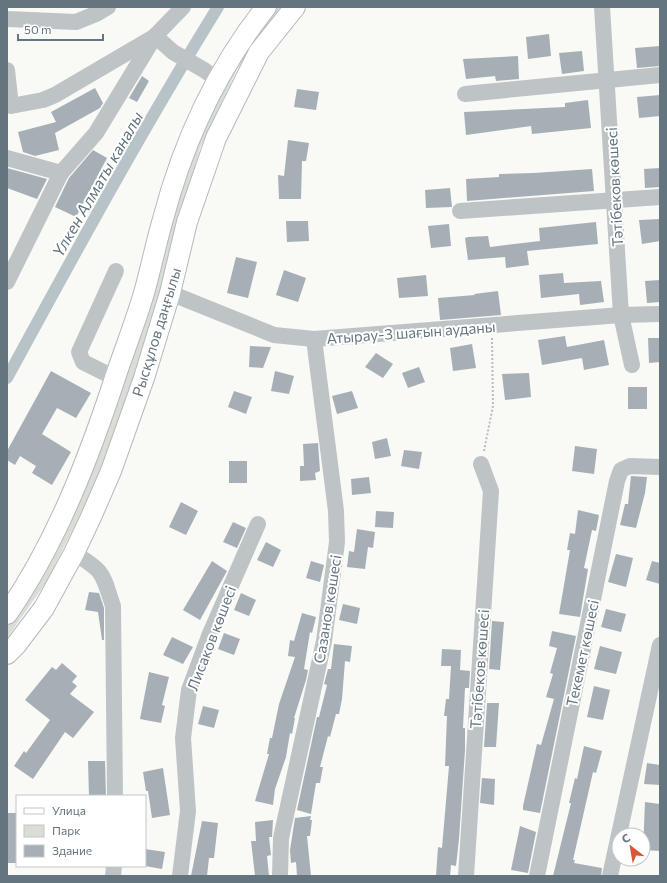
<svg xmlns="http://www.w3.org/2000/svg" width="667" height="883" viewBox="0 0 667 883" font-family="Commissioner,sans-serif">
<rect width="100%" height="100%" fill="#f9f9f6"/>
<path fill="#d9ddd6" d="M272 7H284L275 16 237 69 200 148 159 300 125 409 85 505 47 581 7 638V621L37 579 191 146 231 65Z"/>
<g fill="none" stroke-linecap="round" stroke-linejoin="round">
<path stroke="#b7c3c7" stroke-width="12" d="M7 378C75 253 143 128 218 7"/>
</g>
<g fill="#a7afb6">
<path d="M549 34 551 56 528 59 526 37Z"/>
<path d="M660 46V66L637 68 635 48Z"/>
<path d="M582 51 584 71 562 74 559 53Z"/>
<path d="M518 56 519 79 496 81 495 76 466 79 463 59Z"/>
<path d="M142 76 149 81 137 102 129 98Z"/>
<path d="M95 88 103 103 100 108 55 133 59 150 35 156 23 152 18 132 56 122 51 112Z"/>
<path d="M297 89 319 92 316 110 294 107Z"/>
<path d="M660 95V116L639 118 637 97Z"/>
<path d="M588 100 591 128 532 134 531 126 466 135 464 112 565 107V103Z"/>
<path d="M288 140 309 143 306 161H302L301 199H279L278 175 284 176Z"/>
<path d="M93 150 107 158 76 217 55 207 69 178Z"/>
<path d="M7 168 47 179 37 199 7 188Z"/>
<path d="M660 168V187L645 188 644 169Z"/>
<path d="M592 169 594 191 467 201 466 179 499 177V174L534 173Z"/>
<path d="M450 188 452 207 426 208 425 190Z"/>
<path d="M660 219V241L642 244 639 220Z"/>
<path d="M286 221H308L309 241 287 242Z"/>
<path d="M596 222 598 244 527 251 529 265 506 268 505 257 468 260 465 238 468 237 488 236 490 247 540 241 539 228Z"/>
<path d="M449 224 451 246 431 248 428 226Z"/>
<path d="M236 257 257 262 248 298 227 293Z"/>
<path d="M284 270 306 278 298 302 276 295Z"/>
<path d="M563 273 564 283 601 281 604 302 580 305 579 294 541 298 539 275Z"/>
<path d="M426 275 428 296 399 298 397 278Z"/>
<path d="M660 280V302L647 303 645 281Z"/>
<path d="M498 291 501 315 440 320 438 298 475 295 474 294Z"/>
<path d="M565 336 567 347 604 340 609 365 584 370 582 358 542 365 538 340Z"/>
<path d="M648 338H660V362L649 363Z"/>
<path d="M472 344 476 368 453 371 450 348Z"/>
<path d="M250 346 271 347 263 368 249 367Z"/>
<path d="M376 353 393 364 383 378 365 367Z"/>
<path d="M419 367 425 382 408 388 402 373Z"/>
<path d="M51 371 91 393 76 418 57 408 42 434 71 452 52 485 32 473 36 466 20 456 15 465 7 460V451Z"/>
<path d="M275 371 294 376 289 394 271 391Z"/>
<path d="M529 373 531 397 505 400 502 374Z"/>
<rect x="628" y="387" width="19" height="22"/>
<path d="M234 391 252 397 246 414 228 407Z"/>
<path d="M352 391 358 408 337 414 332 396Z"/>
<path d="M387 438 391 456 375 459 372 442Z"/>
<path d="M318 443 320 471 315 473 316 480 300 481V466H304L303 444Z"/>
<path d="M575 446 597 449 594 474 572 471Z"/>
<path d="M404 450 422 452 419 469 401 466Z"/>
<rect x="229" y="461" width="18" height="22"/>
<path d="M631 476 647 477 645 493 636 528 620 525 625 504H628Z"/>
<path d="M369 477 371 493 352 495 351 479Z"/>
<path d="M181 502 198 511 186 535 169 527Z"/>
<path d="M578 510 599 515 596 531 592 530 584 568 588 569 580 617 559 614 570 550H567L570 533 575 534Z"/>
<path d="M376 511 394 512 393 528 375 527Z"/>
<path d="M233 522 246 528 237 548 223 542Z"/>
<path d="M357 529 375 532 373 548 368 547 365 569 347 567 349 551 354 552Z"/>
<path d="M266 542 281 550 273 567 257 560Z"/>
<path d="M616 554 633 558 626 587 608 582Z"/>
<path d="M212 561 227 571 200 620 183 610Z"/>
<path d="M311 561 324 565 320 582 306 578Z"/>
<path d="M652 561 660 563V584L646 580Z"/>
<path d="M89 592 99 593 104 608V640H102L98 612 85 610Z"/>
<path d="M241 593 256 600 249 616 234 610Z"/>
<path d="M343 604 360 608 357 624 339 620Z"/>
<path d="M606 609 626 614 621 632 601 627Z"/>
<path d="M302 613 316 617 312 633 310 632 304 669 308 670 306 680 294 718H295L292 734 290 733 286 757 275 789 273 805 255 801 269 754H267L270 738H272L279 704 295 657 288 656 290 640 294 641Z"/>
<path d="M492 621 504 622 500 670 489 669Z"/>
<path d="M552 631 576 636 540 813 523 810V806L537 744 541 745 554 699 546 697 553 674 550 673 557 648 549 646Z"/>
<path d="M224 633 240 639 234 655 218 649Z"/>
<path d="M172 637 193 647 183 664 163 655Z"/>
<path d="M334 644 352 646 350 662 345 661 342 699 339 714H336L330 737 328 736 320 767H323L320 783H316L311 814 297 810 317 717H319L327 685 324 684 328 669H331Z"/>
<path d="M600 646 622 652 616 674 594 669Z"/>
<path d="M442 649 461 650 460 670 470 671 469 688H465L463 728H465V750L459 839 456 866 451 865 450 876H436L438 847 442 848 449 766H445L447 716H444L446 699H449L451 666H441Z"/>
<path d="M62 663 77 676 72 682 77 686 70 694 94 712 73 738 65 732 33 779 14 766 24 751 26 753 50 720 25 700 52 667 56 670Z"/>
<path d="M149 672 169 677 162 705 165 706 161 723 140 719Z"/>
<path d="M594 686 610 690 603 720 587 717Z"/>
<path d="M487 703H499L496 747H484Z"/>
<path d="M203 706 219 710 214 728 198 724Z"/>
<path d="M584 746 602 751 596 773 593 772 573 860H575L574 863 602 868 601 876H553L571 803H569L575 778 577 779Z"/>
<path d="M88 761H105L106 796H89Z"/>
<path d="M647 763 660 765V785L644 784Z"/>
<path d="M163 768 170 815 152 818 148 791H146L143 772Z"/>
<path d="M482 778 495 779 494 805 480 803Z"/>
<path d="M645 802 660 804V851L643 850Z"/>
<rect x="7" y="813" width="10" height="50"/>
<path d="M311 816 310 820H312L310 836H307L311 876H297L296 862 291 863 290 850 295 818Z"/>
<path d="M273 820 272 837H269L271 855 267 856 269 876H255L251 841H256L255 822Z"/>
<path d="M202 821 218 823 214 858H209L207 876H191Z"/>
<path d="M520 826 536 832 528 873 511 870Z"/>
<path d="M145 849 165 852 162 869 145 866Z"/>
</g>
<g fill="none" stroke-linecap="round" stroke-linejoin="round">
<g stroke="#b4b9bd" stroke-width="22">
<g id="major">
<path d="M7 614C57 542 90 455 117 372 126 346 136 320 144 293 151 268 156 243 163 219 183 143 217 69 266 7"/>
<path d="M7 654 16 645 44 608 74 553 91 517 111 471 144 378 170 293 187 222 216 138 259 52 295 7"/>
</g>
</g>
<path stroke="#b9bcbf" stroke-width="2" stroke-dasharray="2 2" stroke-linecap="butt" d="M484 451 493 406 492 338"/>
<g stroke="#bec3c6" stroke-width="16">
<path d="M183 7 155 36 173 52 204 70 218 80"/>
<path d="M602 7 621 315 632 365"/>
<path d="M7 19 76 22 98 13 108 7"/>
<path d="M7 70 11 106 43 100 55 95 154 37"/>
<path d="M465 94 660 75"/>
<path d="M7 158 61 173 96 133 155 36"/>
<path d="M460 211 660 197"/>
<path d="M7 282 61 173"/>
<path d="M170 293 274 335 314 339 621 315 660 314"/>
<path d="M115 378 83 362 79 352 116 271"/>
<path d="M74 553C105 572 102 573 113 606L115 796"/>
<path d="M113 876 114 866"/>
<path d="M180 876 188 811 183 738 189 690 209 636 258 524"/>
<path d="M280 876 281 838 324 641 337 542 336 511 314 339"/>
<path d="M466 876 491 491 481 464"/>
<path d="M537 876 617 481 621 470 630 466 660 467"/>
<path d="M610 876 660 645"/>
</g>
<use href="#major" stroke="#fff" stroke-width="20"/>
</g>
<g text-anchor="middle" dominant-baseline="central" stroke-width="4" stroke-linejoin="round" paint-order="stroke">
<g font-size="15" fill="#657580" stroke="#fff">
<text transform="translate(614 187) rotate(-93)">Тәтібеков көшесі</text>
<text transform="translate(156 332) rotate(-73)">Рысқұлов даңғылы</text>
<text transform="translate(411 332) rotate(-4)">Атырау-3 шағын ауданы</text>
<text transform="translate(327 609) rotate(-81)">Сазанов көшесі</text>
<text transform="translate(211 638) rotate(-69)">Лисаков көшесі</text>
<text transform="translate(582 653) rotate(-78)">Текемет көшесі</text>
<text transform="translate(479 669) rotate(-86)">Тәтібеков көшесі</text>
</g>
<g font-size="16" font-style="italic" fill="#60747a" stroke="#fff">
<text transform="translate(97 184) rotate(-60)">Үлкен Алматы каналы</text>
</g>
</g>
<rect width="667" height="883" fill="none" stroke="#657580" stroke-width="16"/>
<rect x="16" y="795" width="130" height="72" fill="#ffffff" stroke="#c1c8cc"/>
<rect x="24" y="808" width="20" height="6" fill="#ffffff" stroke="#c1c8cc"/>
<text x="52" y="815" font-size="12" fill="#657580">Улица</text>
<rect x="24" y="825" width="20" height="12" fill="#d9ddd6" stroke="#c1c8cc"/>
<text x="52" y="835" font-size="12" fill="#657580">Парк</text>
<rect x="24" y="845" width="20" height="12" fill="#a7afb6" stroke="#c1c8cc"/>
<text x="52" y="855" font-size="12" fill="#657580">Здание</text>
<g transform="translate(631 847) rotate(329)"><circle r="19" fill="#ffffff" stroke="#c1c8cc"/>
<path d="M0-3L7 15L0 10L-7 15Z" fill="#da5435"/>
<text y="-6" font-size="11" font-weight="bold" text-anchor="middle" fill="#657580">С</text>
</g>
<path d="M18 34v6h85v-6" fill="none" stroke="#657580" stroke-width="2"/>
<text x="24" y="34" font-size="12" fill="#657580" stroke="#ffffff" stroke-width="3" paint-order="stroke">50 m</text>
</svg>
